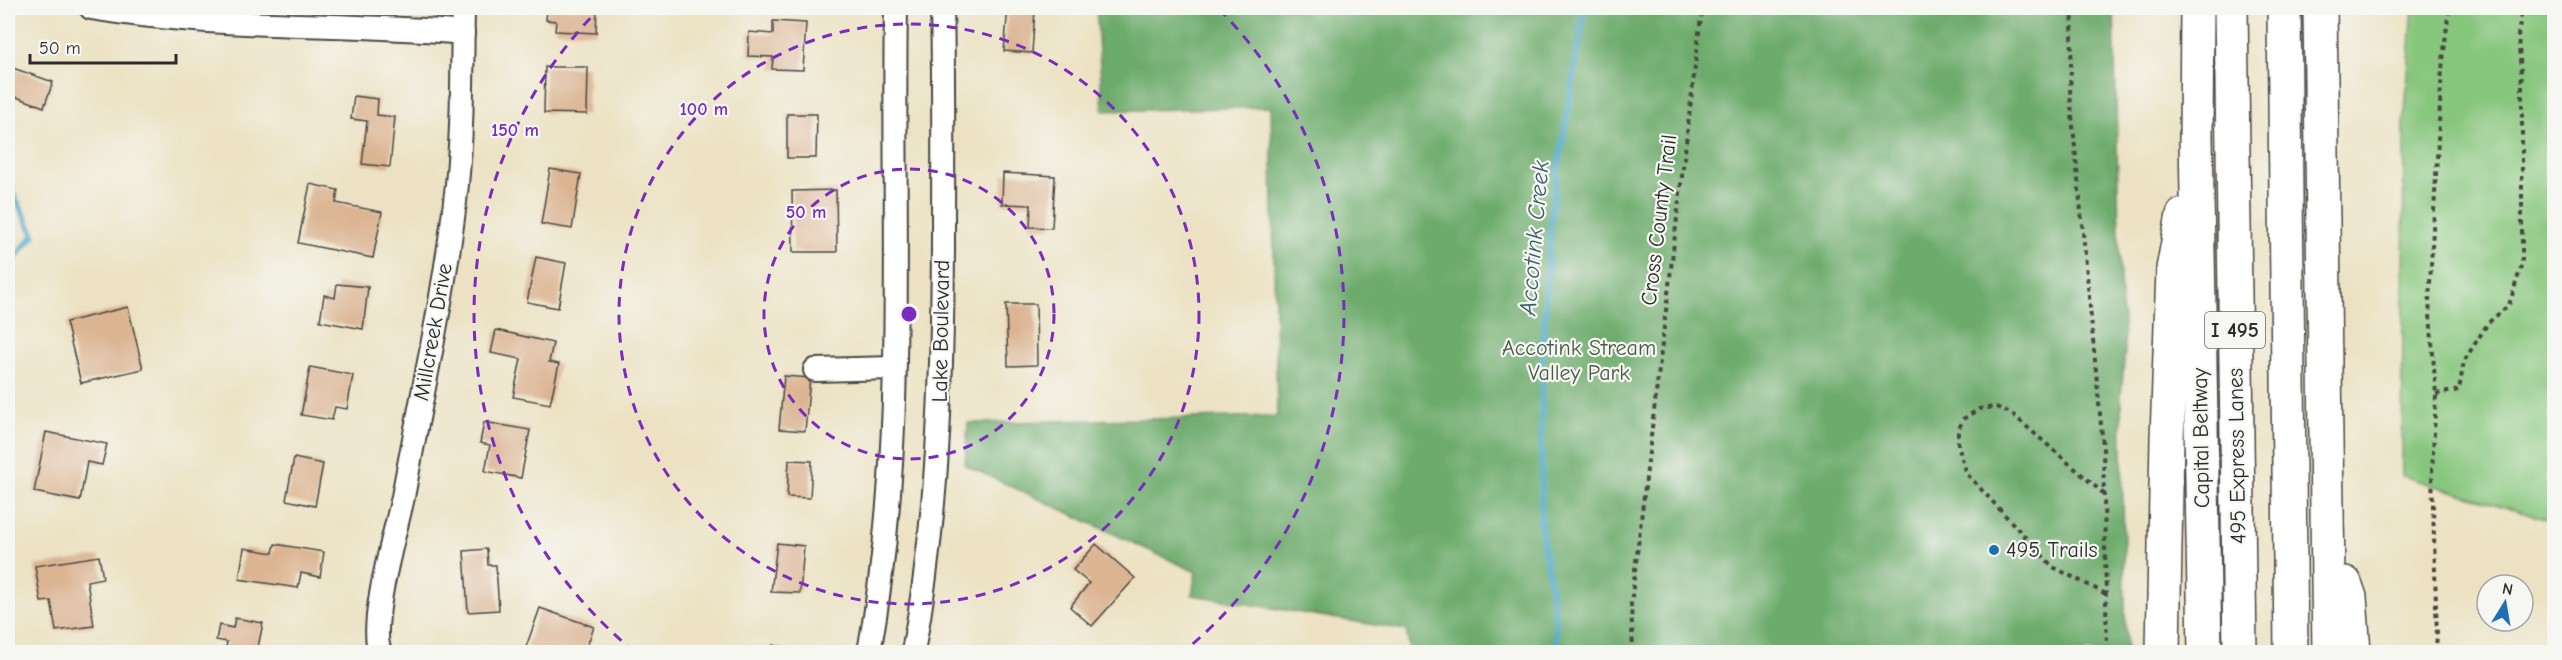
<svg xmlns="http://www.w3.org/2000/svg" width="2562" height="660" viewBox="0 0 2562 660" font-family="'Comic Neue',sans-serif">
<rect width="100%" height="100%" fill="#f6f6f2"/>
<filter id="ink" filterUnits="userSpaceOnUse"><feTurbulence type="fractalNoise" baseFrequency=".0167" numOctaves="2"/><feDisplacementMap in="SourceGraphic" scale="12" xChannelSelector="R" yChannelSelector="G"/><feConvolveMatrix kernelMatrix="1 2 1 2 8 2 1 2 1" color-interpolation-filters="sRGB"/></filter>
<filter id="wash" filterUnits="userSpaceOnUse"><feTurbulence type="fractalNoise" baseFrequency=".008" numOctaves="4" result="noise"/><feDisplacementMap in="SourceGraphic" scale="24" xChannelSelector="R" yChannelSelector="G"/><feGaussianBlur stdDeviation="1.35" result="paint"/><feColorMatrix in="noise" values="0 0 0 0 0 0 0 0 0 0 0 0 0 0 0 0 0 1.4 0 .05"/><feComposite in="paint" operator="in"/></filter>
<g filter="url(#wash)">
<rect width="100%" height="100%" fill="#ece2c3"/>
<path fill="#87c67d" stroke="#597854" stroke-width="1.5" d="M2413 8H2554V522L2402 476 2404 124Z"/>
<path fill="#6dab6c" stroke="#4c6b4c" stroke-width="1.5" d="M1096 8H2114L2120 278 2125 350 2121 396 2126 652H1410L1406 630 1192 595 1196 572 965 465 968 423 1277 416 1271 107 1103 111Z"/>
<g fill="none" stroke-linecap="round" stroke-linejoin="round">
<g stroke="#49a7c8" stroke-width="6">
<path d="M8 192 14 195 34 235 8 266"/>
<path d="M1556 652V622L1541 528 1542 359 1552 205 1585 8"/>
</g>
</g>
<g id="blocks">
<g fill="#dbb492">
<path d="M547 8H597L596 33 555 31 556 21 546 20Z"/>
<path d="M1008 8H1071V12L1035 10 1032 53 1004 51Z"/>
<path d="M773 21 806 23 803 70 772 69 773 57 748 56 749 32 773 34Z"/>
<path d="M10 67 53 82 44 107 8 94Z"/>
<path d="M545 67H588L587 114 544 113Z"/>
<path d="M354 96 378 99 377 115 395 117 390 167 362 164 367 121 351 119Z"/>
<path d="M787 114H817L816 158H787Z"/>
<path d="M550 169 581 174 572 229 541 224Z"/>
<path d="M1003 173 1055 176 1052 228 1030 227 1031 205 1002 204Z"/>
<path d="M310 184 338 190 336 203 382 212 373 258 298 243Z"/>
<path d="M836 190 837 252H793L792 191Z"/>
<path d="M536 257 566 263 558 308 527 302Z"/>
<path d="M337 284 368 287 363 329 320 321 324 295 335 298Z"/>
<path d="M1006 304H1036L1037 365 1008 366Z"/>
<path d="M128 307 143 369 81 383 66 322Z"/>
<path d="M496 330 553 343 549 362 559 364 550 404 513 397 521 359 491 353Z"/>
<path d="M310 367 353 375 347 409 335 407 332 420 301 415Z"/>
<path d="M784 376 810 378 805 431 779 429Z"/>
<path d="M484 422 530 430 521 478 485 471 490 445 480 443Z"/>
<path d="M46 432 107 444 102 465 87 462 80 501 34 492Z"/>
<path d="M294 458 323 464 315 506 286 500Z"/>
<path d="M789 460 812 461 810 498 787 497Z"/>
<path d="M777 543 804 546 800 593 771 592Z"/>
<path d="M275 544 324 552 320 577 301 573 298 588 239 579 244 548 273 553Z"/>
<path d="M1096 544 1135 578 1092 626 1070 607 1089 583 1073 570Z"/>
<path d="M487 549 488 565H496L499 610 468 612 464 551Z"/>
<path d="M99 556 103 578 87 581 94 626 56 631 51 601 41 602 35 566Z"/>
<path d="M540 608 594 627 585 652H542L526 647Z"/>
<path d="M235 618 263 623 257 652H225L227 642 216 640 219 625 233 628Z"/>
<path d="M773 645 790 652H770Z"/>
<path d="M634 646 652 652H631Z"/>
</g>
</g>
</g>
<g filter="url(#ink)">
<use href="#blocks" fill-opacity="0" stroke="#484642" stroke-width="1.5"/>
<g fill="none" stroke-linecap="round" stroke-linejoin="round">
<g stroke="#484642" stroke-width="26">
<g id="minor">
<path d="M91 8C214 29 339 22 463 33"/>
<path d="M815 370 894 368"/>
<path d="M380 652C368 624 396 531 403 497 422 393 446 289 457 184 463 126 462 66 463 8"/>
<path d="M869 652C908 440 892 222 896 8"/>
<path d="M913 652C938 518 942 386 943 249 943 168 944 88 942 8"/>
</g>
</g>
<g stroke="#484642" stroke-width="36">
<g id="highway">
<path d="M2197 8 2196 137 2205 652"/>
<path d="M2231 8 2240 652"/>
<path d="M2284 8 2291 652"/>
<path d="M2320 8 2329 652"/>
<path d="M2345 583 2350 597 2354 652"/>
<path d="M2163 652 2167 438 2173 269 2183 215"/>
</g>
</g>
<g stroke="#484642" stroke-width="4" stroke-dasharray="4.5 4.5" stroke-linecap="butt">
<path d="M2073 8 2070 94 2103 446 2107 652"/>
<path d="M2436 394 2459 390 2464 361 2488 323 2509 305 2522 264V83L2518 36 2522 8"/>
<path d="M2104 494 2011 413 1996 407 1979 409 1963 419 1958 431V446L1967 474 2053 567 2108 595"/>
<path d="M1633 652 1631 604 1702 8"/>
<path d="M2435 652 2437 637 2432 472 2436 394 2429 301 2442 69 2449 8"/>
</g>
<use href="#minor" stroke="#fff" stroke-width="22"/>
<use href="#highway" stroke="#fff" stroke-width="33"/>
</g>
</g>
<g fill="none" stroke="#7b2cbf" stroke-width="3" stroke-dasharray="10 8">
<circle cx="909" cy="314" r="145"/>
<circle cx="909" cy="314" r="290"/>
<path d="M635 652A435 435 0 0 1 599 9M1219 9A435 435 0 0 1 1183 652"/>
</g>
<circle fill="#1f6fb2" stroke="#f6f6f2" stroke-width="2" cx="1994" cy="550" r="6"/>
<g text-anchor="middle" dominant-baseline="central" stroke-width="4.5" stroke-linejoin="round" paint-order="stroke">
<rect fill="#f6f6f2" stroke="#686867" stroke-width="1.5" x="2205" y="312" width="60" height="36" rx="4.5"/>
<g font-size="21" font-weight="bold" fill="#2b2b2b">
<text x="2235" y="330">I 495</text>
</g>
<g font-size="22" fill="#2b2b2b" stroke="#f6f6f2">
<text transform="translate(1659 220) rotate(-83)">Cross County Trail</text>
<text transform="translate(941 331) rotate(-89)">Lake Boulevard</text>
<text transform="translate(433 332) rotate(-80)">Millcreek Drive</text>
<text transform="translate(2201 438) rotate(-91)">Capital Beltway</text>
<text transform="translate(2237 456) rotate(-91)">495 Express Lanes</text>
</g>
<g font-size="22" fill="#475a44" stroke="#f6f6f2">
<text x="1579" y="348">Accotink Stream<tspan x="1579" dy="25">Valley Park</tspan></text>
</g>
<g font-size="22" fill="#2b2b2b" stroke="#f6f6f2" text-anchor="start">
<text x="2006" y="550">495 Trails</text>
</g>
<g font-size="24" font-style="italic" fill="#375d6a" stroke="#f6f6f2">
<text transform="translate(1534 238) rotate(-85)">Accotink Creek</text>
</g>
</g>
<circle cx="909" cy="314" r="9" fill="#7b2cbf" stroke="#f6f6f2" stroke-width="3"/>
<g font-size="18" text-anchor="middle" font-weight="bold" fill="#7b2cbf" stroke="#f6f6f2" stroke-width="4.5" stroke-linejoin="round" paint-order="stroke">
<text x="704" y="115">100 m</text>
<text x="515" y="136">150 m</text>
<text x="806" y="218">50 m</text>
</g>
<rect width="2562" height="660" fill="none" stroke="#f6f6f2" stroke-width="30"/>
<g transform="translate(2505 603) rotate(11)"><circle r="28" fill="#f6f6f2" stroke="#a5a5a2" stroke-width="1.5"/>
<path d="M0-4.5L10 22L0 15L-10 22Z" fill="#1f6fb2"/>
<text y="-9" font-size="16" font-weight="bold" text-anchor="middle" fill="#2b2b2b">N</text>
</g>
<path d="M30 54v9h146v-9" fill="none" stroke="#2b2b2b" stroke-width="3"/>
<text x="39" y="54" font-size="18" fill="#2b2b2b" stroke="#f6f6f2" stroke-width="4.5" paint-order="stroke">50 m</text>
</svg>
